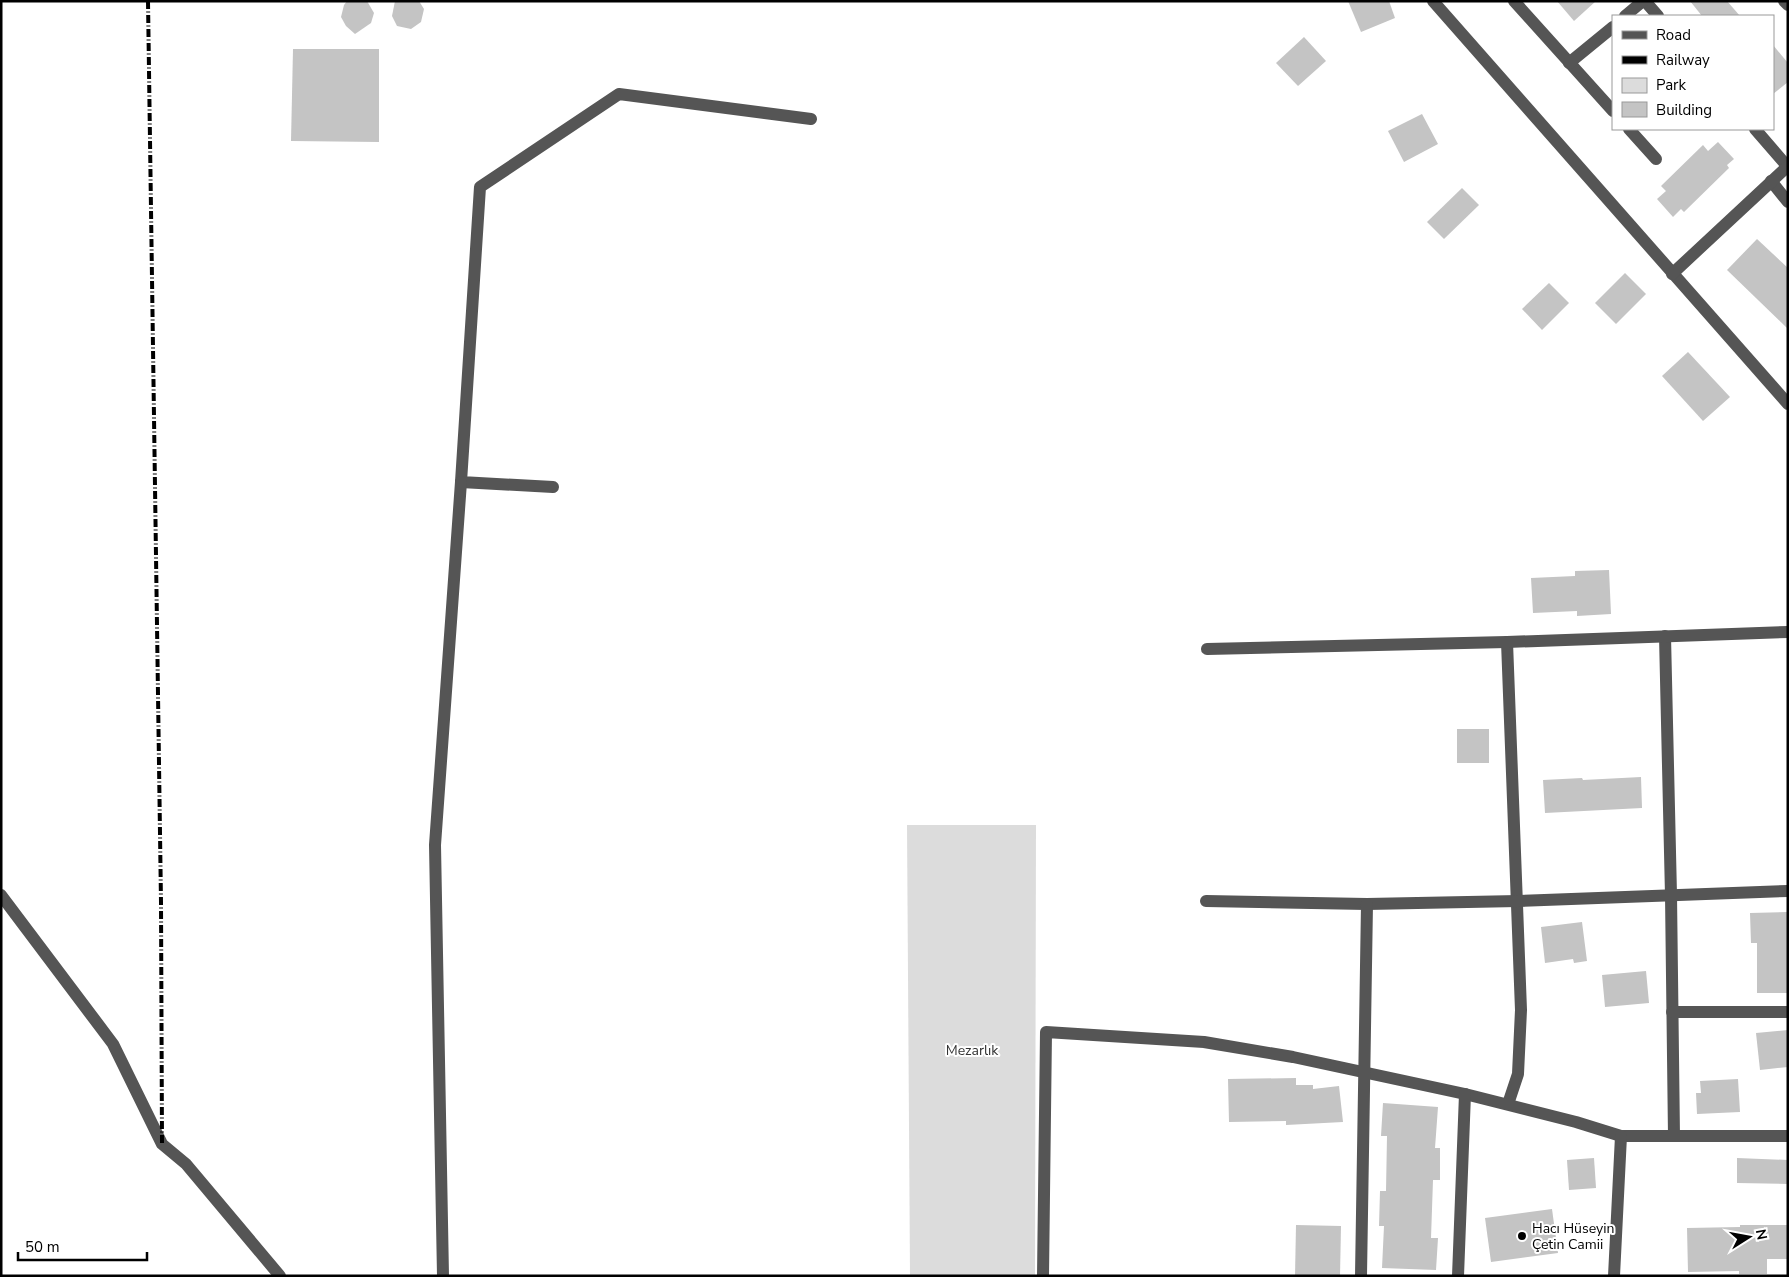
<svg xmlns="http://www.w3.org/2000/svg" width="1789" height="1277" viewBox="0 0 1789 1277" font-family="'Nunito Sans',sans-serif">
<rect width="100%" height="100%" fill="#fff"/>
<path fill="#dcdcdc" d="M907 825H1036L1035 1276H910Z"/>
<g fill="#c4c4c4">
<path d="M347 1H367L374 13 371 23 355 34 346 26 341 17 344 5Z"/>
<path d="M395 1H419L424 9 421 22 411 29 397 26 392 16Z"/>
<path d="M1348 1H1389L1395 18 1361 32Z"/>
<path d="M1557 1H1596L1574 21Z"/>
<path d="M1690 1H1727L1740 16H1702Z"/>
<path d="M1304 37 1326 61 1298 86 1276 63Z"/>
<path d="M1773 45 1788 63V82L1773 94Z"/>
<path d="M293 49H379V142L291 141Z"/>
<path d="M1422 114 1438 144 1404 162 1388 131Z"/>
<path d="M1718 142 1734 159 1727 165 1729 168 1684 212 1681 209 1673 217 1657 199 1666 191 1661 186 1703 145 1708 151Z"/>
<path d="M1462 188 1479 205 1444 239 1427 222Z"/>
<path d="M1757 239 1788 268V329L1727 270Z"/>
<path d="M1625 273 1646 294 1616 324 1595 303Z"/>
<path d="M1549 283 1569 303 1542 330 1522 309Z"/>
<path d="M1688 352 1730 397 1703 421 1662 376Z"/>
<path d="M1609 570 1611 614 1577 616V611L1533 613 1531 578 1575 576V571Z"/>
<rect x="1457" y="729" width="32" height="34"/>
<path d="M1641 777 1642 808 1545 813 1543 780 1582 778 1583 780Z"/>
<path d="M1788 912V993H1757V943H1751L1750 913Z"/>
<path d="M1582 922 1587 961 1574 963 1573 959 1545 963 1541 927Z"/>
<path d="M1646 971 1649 1003 1605 1007 1602 975Z"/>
<path d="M1788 1030V1067L1760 1070 1756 1033Z"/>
<path d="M1296 1078V1085H1313V1089L1339 1086 1343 1122 1286 1125V1121L1229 1122 1228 1079Z"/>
<path d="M1738 1079 1740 1112 1697 1114 1696 1093H1701L1700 1081Z"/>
<path d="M1383 1103 1438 1107 1435 1148H1440V1180H1433L1431 1238H1438L1436 1270 1382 1268 1384 1226H1379L1380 1191H1386L1387 1136H1381Z"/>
<path d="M1594 1158 1596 1188 1569 1190 1567 1160Z"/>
<path d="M1737 1158 1788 1160V1184L1737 1183Z"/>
<path d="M1552 1209 1558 1253 1491 1262 1485 1218Z"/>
<path d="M1296 1225 1341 1226 1340 1276H1295Z"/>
<path d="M1740 1225H1788V1259H1767V1274H1739V1271L1688 1272 1687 1228 1740 1227Z"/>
</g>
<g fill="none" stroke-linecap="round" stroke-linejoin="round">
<g stroke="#555" stroke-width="12">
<path d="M1433 1 1788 404"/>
<path d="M1514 1 1613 111"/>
<path d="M1645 1 1658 16"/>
<path d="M1784 1 1788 5"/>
<path d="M1625 16 1643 1"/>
<path d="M1569 63 1613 27"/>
<path d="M1629 129 1656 159"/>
<path d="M1755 129 1787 166"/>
<path d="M1771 181 1788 202"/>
<path d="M1672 274 1788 166"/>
<path d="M553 487 461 482 480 187 619 94 811 119"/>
<path d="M1665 636 1671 895 1674 1136"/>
<path d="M1507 642 1521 1010 1518 1074 1508 1104"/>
<path d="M1207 649 1507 642 1788 632"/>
<path d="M1 895 113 1044 162 1144 186 1164 280 1276"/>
<path d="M1206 901 1367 904 1518 901 1788 891"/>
<path d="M1672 1012H1788"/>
<path d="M443 1276 435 845 461 482"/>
<path d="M1043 1276 1046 1032 1204 1042 1293 1057 1465 1094 1576 1122 1621 1136H1788"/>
<path d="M1361 1276 1367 904"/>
<path d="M1458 1276 1465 1094"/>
<path d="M1614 1276 1621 1136"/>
</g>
<path stroke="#000" stroke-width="4" stroke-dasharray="8 2.5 1 2.5" stroke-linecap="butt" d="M148 1 161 902 162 1144"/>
</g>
<circle fill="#000" stroke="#fff" stroke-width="2" cx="1522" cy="1236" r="5"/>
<g text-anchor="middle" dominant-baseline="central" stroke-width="4" stroke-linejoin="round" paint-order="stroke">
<g font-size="14" fill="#333" stroke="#fff">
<text x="972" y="1050">Mezarlık</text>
</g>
<g font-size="14" fill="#000" stroke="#fff" text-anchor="start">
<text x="1532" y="1228">Hacı Hüseyin<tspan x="1532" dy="16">Çetin Camii</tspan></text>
</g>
</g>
<rect width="1789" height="1277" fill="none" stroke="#000000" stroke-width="5"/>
<rect x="1612" y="15" width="162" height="115" fill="#ffffff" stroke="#999999"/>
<rect x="1622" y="31" width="25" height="8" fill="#555555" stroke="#999999"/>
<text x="1656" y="40" font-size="15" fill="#000000">Road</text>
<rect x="1622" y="56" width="25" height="8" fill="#000000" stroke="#999999"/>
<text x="1656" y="65" font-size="15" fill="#000000">Railway</text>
<rect x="1622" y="78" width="25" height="15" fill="#dcdcdc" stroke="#999999"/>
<text x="1656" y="90" font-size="15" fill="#000000">Park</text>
<rect x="1622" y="102" width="25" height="15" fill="#c4c4c4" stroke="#999999"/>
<text x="1656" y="115" font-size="15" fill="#000000">Building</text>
<g transform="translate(1749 1237) rotate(79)" stroke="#ffffff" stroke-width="4" paint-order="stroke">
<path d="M0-4L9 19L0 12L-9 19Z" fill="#000000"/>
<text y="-8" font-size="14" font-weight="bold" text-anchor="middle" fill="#000000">N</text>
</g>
<path d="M18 1252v8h129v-8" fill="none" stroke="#000000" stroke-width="2.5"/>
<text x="25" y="1252" font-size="15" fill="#000000" stroke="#ffffff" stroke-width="4" paint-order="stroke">50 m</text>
</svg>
